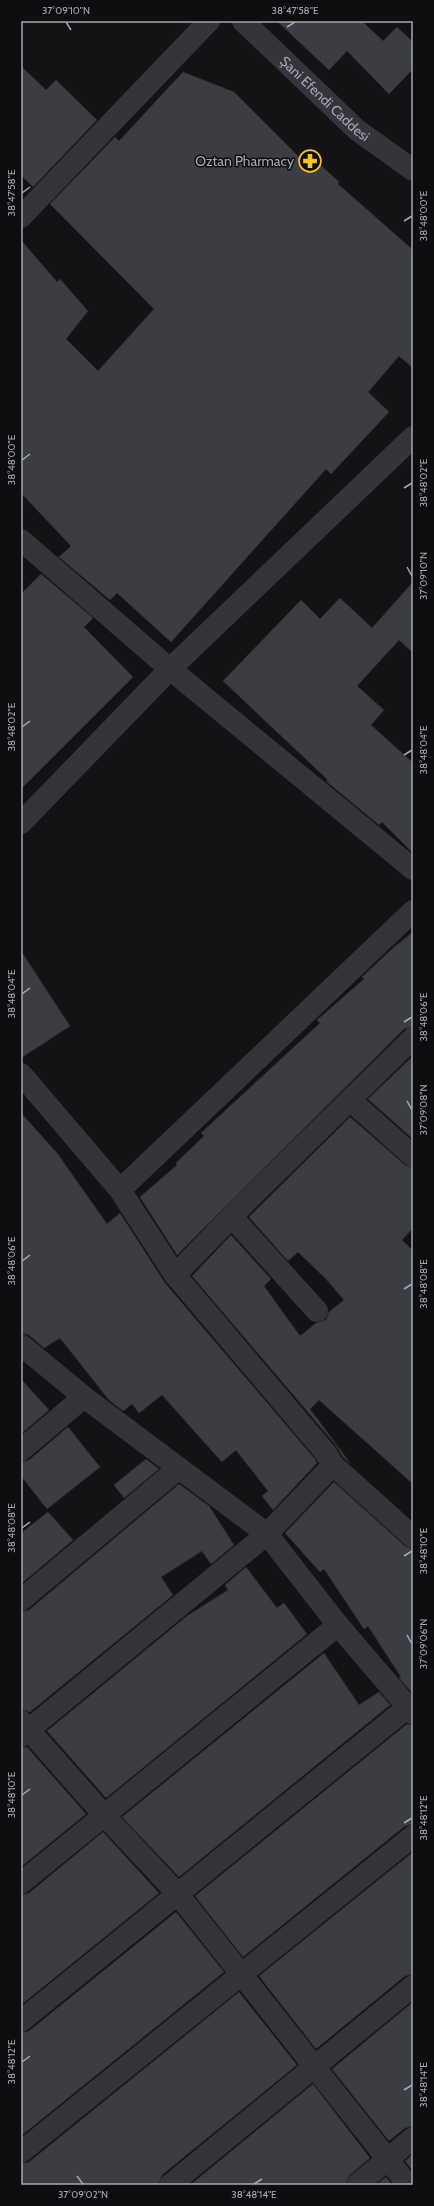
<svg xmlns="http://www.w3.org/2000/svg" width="434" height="2206" viewBox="0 0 434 2206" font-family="Cabin,sans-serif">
<rect width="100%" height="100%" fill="#131315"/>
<g fill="#3c3d42" stroke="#2d2d31">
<path d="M277 21H362L383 41 397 27 413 42V69L389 94 347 51 329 70Z"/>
<path d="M21 66 46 90 56 80 97 120 33 187 21 175Z"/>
<path d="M183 72 234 92 299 157 305 151 339 182 338 184 413 250V368L399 356 368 392 389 412 331 474 326 469 171 642 117 593 110 600 59 557 71 546 21 493V240L57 282 60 279 88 311 66 339 98 371 154 309 50 204 115 137 119 141Z"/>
<path d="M41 574 93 618 84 627 133 677 21 789V594Z"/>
<path d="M413 582V653L399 640 357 686 384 710 371 725 413 763V853L382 822 379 825 326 781 328 780 223 681 301 600 320 619 340 598 372 628Z"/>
<path d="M413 932V1026L404 1029 177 1255 140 1197 177 1165 176 1163 204 1136 201 1133 320 1023 317 1020 364 979 362 977 393 948Z"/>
<path d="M21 951 70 1026 21 1058Z"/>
<path d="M413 1056V1139L368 1099Z"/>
<path d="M21 1113 57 1153 107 1224 120 1213 165 1283 315 1459 317 1463 273 1510 262 1496 268 1491 236 1450 222 1462 162 1395 139 1413 132 1404 123 1411 109 1400 60 1338 44 1348 29 1335 21 1333Z"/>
<path d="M350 1117 405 1165 413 1168V1228L402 1240 413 1251V1484L319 1400 310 1409 350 1463 343 1457 335 1444 192 1276 231 1235 271 1279 264 1286 300 1336 316 1323 326 1320 329 1312 344 1300 326 1279 298 1252 288 1261 249 1217Z"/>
<path d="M21 1379 49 1410 21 1434Z"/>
<path d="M68 1427 100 1467 47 1509 21 1476V1462L29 1460Z"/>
<path d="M146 1459 159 1469 124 1498 114 1485Z"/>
<path d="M334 1482 405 1546 413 1549V1694L399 1678 401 1677 368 1626 364 1629 324 1569 320 1572 285 1533Z"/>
<path d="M179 1484 209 1506 234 1545 211 1564 202 1551 161 1577 173 1595 30 1712 21 1709V1612L29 1610Z"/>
<path d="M48 1512 73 1540 21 1584V1533Z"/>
<path d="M246 1567 277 1608 284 1603 307 1634 106 1798 47 1731 187 1616 228 1590 225 1585Z"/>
<path d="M324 1653 359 1705 379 1692 390 1705 179 1877 122 1817Z"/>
<path d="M407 1724 413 1725V1824L405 1826 243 1957 195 1896Z"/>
<path d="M27 1747 86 1814 21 1867V1748Z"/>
<path d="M103 1832 159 1893 21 2005V1895L29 1893Z"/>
<path d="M413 1852V1974L405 1976 316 2049 259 1976Z"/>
<path d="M176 1912 224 1972 21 2136V2033L29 2031Z"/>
<path d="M239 1992 297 2065 162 2175 158 2185H21V2164L29 2162Z"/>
<path d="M413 2002V2126L405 2128 389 2141 332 2069Z"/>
<path d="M313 2084 370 2158 349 2176 345 2185H190Z"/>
<path d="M413 2154V2171L405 2161Z"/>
<path d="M386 2177 392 2185H376Z"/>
</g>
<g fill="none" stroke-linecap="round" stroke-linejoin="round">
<g stroke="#34343a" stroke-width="22">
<path id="s1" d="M243 21 357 130 413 170"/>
<path d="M21 217 209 21"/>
<path d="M21 540 170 669 413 869"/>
<path d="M21 823 170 669 413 437"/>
<path d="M21 1074 120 1190 175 1275 325 1452 333 1465 413 1537"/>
<path d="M350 1100 413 1156"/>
<path d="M120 1190 413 911"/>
<path d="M232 1217 317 1311"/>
<path d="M175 1275 245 1203 413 1038"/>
<path d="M21 1345 84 1397 267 1534 338 1625 413 1713"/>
<path d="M21 1450 84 1397"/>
<path d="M21 1600 179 1468"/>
<path d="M21 1721 103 1814 177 1893 408 2185"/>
<path d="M21 1736 267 1534 333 1465"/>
<path d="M21 1883 338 1625"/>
<path d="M21 2021 408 1707"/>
<path d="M21 2152 413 1836"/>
<path d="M170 2185 413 1986"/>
<path d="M357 2185 413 2138"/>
</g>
</g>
<path fill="none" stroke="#a3a8b6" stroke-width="1.5" d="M66 22 71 30M287 27 295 22M22 193 30 187M404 221 412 216M22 460 30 454M404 488 412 483M407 567 412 576M22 727 30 721M404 755 412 750M22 994 30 988M404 1022 412 1017M407 1101 412 1110M22 1261 30 1255M404 1289 412 1284M22 1528 30 1522M404 1556 412 1551M407 1635 412 1644M22 1795 30 1789M404 1823 412 1818M22 2062 30 2056M404 2090 412 2085M77 2176 83 2184M254 2184 262 2179"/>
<defs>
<g id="pharmacy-ring" transform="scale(1.15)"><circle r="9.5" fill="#0e0e10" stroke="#fcbf24" stroke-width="1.5"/><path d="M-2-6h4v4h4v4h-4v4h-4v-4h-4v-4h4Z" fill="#fcbf24"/></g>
</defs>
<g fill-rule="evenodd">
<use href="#pharmacy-ring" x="310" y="161"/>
</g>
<g text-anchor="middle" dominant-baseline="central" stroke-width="3" stroke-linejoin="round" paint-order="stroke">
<g font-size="14" fill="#a3a8b6" stroke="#0e0e10">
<text stroke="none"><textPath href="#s1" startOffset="113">Şani Efendi Caddesi</textPath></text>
</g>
<g font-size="14" fill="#a3a8b6" stroke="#0e0e10" text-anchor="end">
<text x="294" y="161">Oztan Pharmacy</text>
</g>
</g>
<rect width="434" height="2206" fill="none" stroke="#0e0e10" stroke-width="44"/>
<rect x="22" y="22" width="390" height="2162" fill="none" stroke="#a3a8b6" stroke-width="1.5"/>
<g font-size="10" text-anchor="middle" fill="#a3a8b6">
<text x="66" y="14">37°09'10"N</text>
<text x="295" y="14">38°47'58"E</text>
<text transform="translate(11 193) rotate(-90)" y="4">38°47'58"E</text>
<text transform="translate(423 216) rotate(-90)" y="4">38°48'00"E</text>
<text transform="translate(11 460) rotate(-90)" y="4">38°48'00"E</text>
<text transform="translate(423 483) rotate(-90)" y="4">38°48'02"E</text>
<text transform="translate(423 576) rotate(-90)" y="4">37°09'10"N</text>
<text transform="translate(11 727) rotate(-90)" y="4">38°48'02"E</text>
<text transform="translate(423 750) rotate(-90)" y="4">38°48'04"E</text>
<text transform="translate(11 994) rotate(-90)" y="4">38°48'04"E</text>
<text transform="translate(423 1017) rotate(-90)" y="4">38°48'06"E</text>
<text transform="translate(423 1110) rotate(-90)" y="4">37°09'08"N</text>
<text transform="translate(11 1261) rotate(-90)" y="4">38°48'06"E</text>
<text transform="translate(423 1284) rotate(-90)" y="4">38°48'08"E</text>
<text transform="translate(11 1528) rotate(-90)" y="4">38°48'08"E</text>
<text transform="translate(423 1551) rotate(-90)" y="4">38°48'10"E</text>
<text transform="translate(423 1644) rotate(-90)" y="4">37°09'06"N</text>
<text transform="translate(11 1795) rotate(-90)" y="4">38°48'10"E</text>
<text transform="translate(423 1818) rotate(-90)" y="4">38°48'12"E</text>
<text transform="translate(11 2062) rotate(-90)" y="4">38°48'12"E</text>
<text transform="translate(423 2085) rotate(-90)" y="4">38°48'14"E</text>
<text x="83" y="2198">37°09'02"N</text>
<text x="254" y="2198">38°48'14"E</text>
</g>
</svg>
